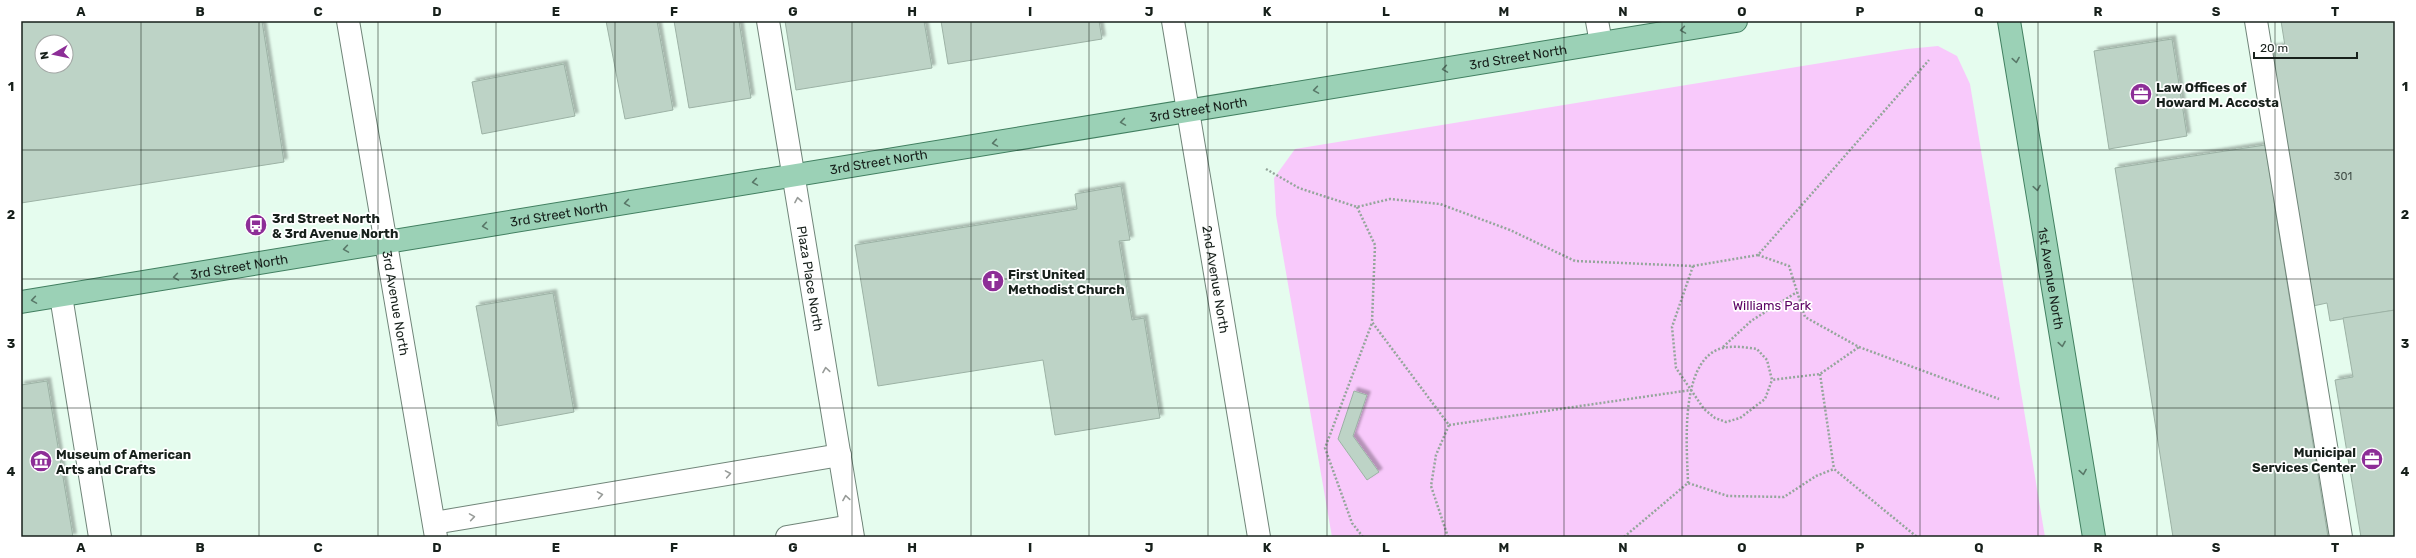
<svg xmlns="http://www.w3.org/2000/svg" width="2416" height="558" viewBox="0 0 2416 558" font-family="Rubik,sans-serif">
<defs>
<filter id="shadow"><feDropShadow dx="3.5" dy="-3.5" stdDeviation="1" flood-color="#0004"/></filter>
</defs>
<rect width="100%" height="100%" fill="#e5fcee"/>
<path fill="#f8c9fb" d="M1938 46 1957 56 1970 84 2045 537H1332L1276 215 1274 178 1295 149 1907 49Z"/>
<g fill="#bdd3c6" stroke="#9cb2a5" fill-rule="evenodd" filter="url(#shadow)">
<path d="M21 21H262L284 162 21 203ZM42 42H66V66H42Z"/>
<path d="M606 21H657L673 110 625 119Z"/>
<path d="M674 21H739L751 98 689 108Z"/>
<path d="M785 21H924L932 68 796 90Z"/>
<path d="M941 21H1099L1102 39 948 64Z"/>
<path d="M2281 21H2395V310L2330 321 2327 303 2313 306 2270 48 2285 46Z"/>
<path d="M2172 39 2187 136 2109 149 2094 51Z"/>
<path d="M564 64 575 116 482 134 472 82Z"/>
<path d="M2265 145 2328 537H2173L2115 168Z"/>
<path d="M1121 186 1130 240 1119 241 1132 320 1144 318 1160 418 1055 435 1043 360 878 386 855 245 1077 209 1075 194Z"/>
<path d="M553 293 574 412 498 426 476 306Z"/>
<path d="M2395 310V537H2361L2335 380 2353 377 2343 318Z"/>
<path d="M47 381 73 537H21V385Z"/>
<path d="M1354 391 1367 395 1353 436 1379 472 1367 480 1338 439Z"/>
</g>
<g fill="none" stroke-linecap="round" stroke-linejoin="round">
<g stroke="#708579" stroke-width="24">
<g id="minor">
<path id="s1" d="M348 21 436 537"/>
<path id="s2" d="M768 21 853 537"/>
<path id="s3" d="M1173 21 1259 537"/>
<path d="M1597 21 1601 43"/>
<path d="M2256 21 2341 537"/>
<path d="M61 296 100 537"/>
<path d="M434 523 840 455"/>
<path d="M787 537 851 526"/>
</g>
</g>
<g stroke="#417f60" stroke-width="24">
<g id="major">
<path id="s4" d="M2009 21 2094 537"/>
<path id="s5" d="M21 302 1736 21"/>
</g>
</g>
<g stroke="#94a69b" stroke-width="2.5" stroke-dasharray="2 2" stroke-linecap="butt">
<path d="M1266 169 1299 188 1357 207 1390 199 1440 204 1510 230 1575 261 1693 266 1758 255 1929 60"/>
<path d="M1357 207 1375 245 1372 322 1449 425 1436 455 1431 486 1448 537"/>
<path d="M1758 255 1789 266 1805 317 1859 347 1999 399"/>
<path d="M1693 266 1672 327 1676 368 1691 390 1704 409 1715 418 1726 422 1740 418 1765 399 1772 380"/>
<path d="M1723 347 1751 321 1797 292"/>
<path d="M1820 374 1834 469"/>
<path d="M1449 425 1691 390"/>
<path d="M1688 483C1687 449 1680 373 1713 352 1726 344 1743 347 1757 349L1767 360 1772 380 1820 374 1859 347"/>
<path d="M1363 537 1352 523 1325 448 1372 323"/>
<path d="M1624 537 1688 483 1728 496 1784 497 1816 476 1834 469 1917 537"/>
</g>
<use href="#minor" stroke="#fff" stroke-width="22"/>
<use href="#major" stroke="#9bd1b6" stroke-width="22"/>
</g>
<defs><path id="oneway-chevron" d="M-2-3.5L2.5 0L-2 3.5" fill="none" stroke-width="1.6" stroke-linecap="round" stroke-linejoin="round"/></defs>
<g stroke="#597868">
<use href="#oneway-chevron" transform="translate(1683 30) rotate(171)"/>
<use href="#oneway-chevron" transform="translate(2016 60) rotate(81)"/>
<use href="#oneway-chevron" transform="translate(1445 69) rotate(171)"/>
<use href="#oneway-chevron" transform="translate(1316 90) rotate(171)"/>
<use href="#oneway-chevron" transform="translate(1123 122) rotate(171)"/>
<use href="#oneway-chevron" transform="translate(995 143) rotate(171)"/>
<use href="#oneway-chevron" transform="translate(755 182) rotate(171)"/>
<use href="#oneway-chevron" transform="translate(2037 188) rotate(81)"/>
<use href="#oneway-chevron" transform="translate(627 203) rotate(171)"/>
<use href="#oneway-chevron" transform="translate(485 226) rotate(171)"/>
<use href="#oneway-chevron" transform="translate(346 249) rotate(171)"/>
<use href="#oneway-chevron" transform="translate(176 277) rotate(171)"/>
<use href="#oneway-chevron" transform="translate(34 300) rotate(171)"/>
<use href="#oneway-chevron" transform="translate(2062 344) rotate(81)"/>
<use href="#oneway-chevron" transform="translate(2083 472) rotate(81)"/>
</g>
<g stroke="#979b98">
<use href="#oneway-chevron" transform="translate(798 200) rotate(-100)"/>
<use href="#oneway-chevron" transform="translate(826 370) rotate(-99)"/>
<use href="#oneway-chevron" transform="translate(728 474) rotate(-10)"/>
<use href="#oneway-chevron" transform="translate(600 495) rotate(-10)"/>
<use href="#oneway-chevron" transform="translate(846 498) rotate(-99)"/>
<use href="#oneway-chevron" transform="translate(472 517) rotate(-9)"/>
</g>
<path fill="none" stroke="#17201b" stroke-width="1" stroke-opacity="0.55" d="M141 21V537M259 21V537M378 21V537M496 21V537M615 21V537M734 21V537M852 21V537M971 21V537M1089 21V537M1208 21V537M1327 21V537M1445 21V537M1564 21V537M1682 21V537M1801 21V537M1920 21V537M2038 21V537M2157 21V537M2275 21V537M21 150H2395M21 279H2395M21 408H2395"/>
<defs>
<g id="office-disc" transform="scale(1.15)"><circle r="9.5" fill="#8d2e97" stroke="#fff"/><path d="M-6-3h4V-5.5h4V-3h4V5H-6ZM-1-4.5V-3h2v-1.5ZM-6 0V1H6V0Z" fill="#fff"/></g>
<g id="bus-disc" transform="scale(1.15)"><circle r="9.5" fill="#8d2e97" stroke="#fff"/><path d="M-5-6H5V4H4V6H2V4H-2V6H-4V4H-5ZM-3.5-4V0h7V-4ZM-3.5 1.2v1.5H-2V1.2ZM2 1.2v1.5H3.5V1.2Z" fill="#fff"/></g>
<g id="church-disc" transform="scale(1.15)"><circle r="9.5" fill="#8d2e97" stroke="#fff"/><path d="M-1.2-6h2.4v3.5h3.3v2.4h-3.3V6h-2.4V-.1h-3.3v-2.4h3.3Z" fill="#fff"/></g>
<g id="museum-disc" transform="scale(1.15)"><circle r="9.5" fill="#8d2e97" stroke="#fff"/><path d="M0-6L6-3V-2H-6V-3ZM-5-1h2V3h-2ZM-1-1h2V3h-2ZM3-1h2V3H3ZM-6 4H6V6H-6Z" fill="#fff"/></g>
</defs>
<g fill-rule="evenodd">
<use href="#office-disc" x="2141" y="94"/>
<use href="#bus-disc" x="256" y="225"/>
<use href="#church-disc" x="993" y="281"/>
<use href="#office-disc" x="2372" y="459"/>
<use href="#museum-disc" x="41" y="461"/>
</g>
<g text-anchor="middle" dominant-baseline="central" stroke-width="3.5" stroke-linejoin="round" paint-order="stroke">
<g font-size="11" fill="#404d46">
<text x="2343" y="176">301</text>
</g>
<g font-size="13" fill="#17201b" stroke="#fff">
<text stroke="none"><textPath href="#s5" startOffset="1517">3rd Street North</textPath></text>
<text stroke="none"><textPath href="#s5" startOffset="1193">3rd Street North</textPath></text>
<text stroke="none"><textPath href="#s5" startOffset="869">3rd Street North</textPath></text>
<text stroke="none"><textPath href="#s5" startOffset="545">3rd Street North</textPath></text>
<text stroke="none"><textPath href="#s5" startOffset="221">3rd Street North</textPath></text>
<text stroke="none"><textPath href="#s2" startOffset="261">Plaza Place North</textPath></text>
<text stroke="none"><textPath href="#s3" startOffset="262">2nd Avenue North</textPath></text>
<text stroke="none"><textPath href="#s4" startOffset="261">1st Avenue North</textPath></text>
<text stroke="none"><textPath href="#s1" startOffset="286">3rd Avenue North</textPath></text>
</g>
<g font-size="13" font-weight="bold" fill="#17201b" stroke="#fff" text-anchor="start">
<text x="2156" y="87">Law Offices of<tspan x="2156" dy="15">Howard M. Accosta</tspan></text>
<text x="272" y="218">3rd Street North<tspan x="272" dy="15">&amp; 3rd Avenue North</tspan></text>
<text x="1008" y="274">First United<tspan x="1008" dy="15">Methodist Church</tspan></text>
<text x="2356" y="452" text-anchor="end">Municipal<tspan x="2356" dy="15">Services Center</tspan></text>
<text x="56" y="454">Museum of American<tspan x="56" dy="15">Arts and Crafts</tspan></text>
</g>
<g font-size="13" fill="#5c0364" stroke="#fff">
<text x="1772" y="305">Williams Park</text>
</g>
</g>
<rect width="2416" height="558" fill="none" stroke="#ffffff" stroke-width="44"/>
<g transform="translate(54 54) rotate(261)"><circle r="19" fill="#ffffff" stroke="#a2a6a4"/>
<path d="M0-3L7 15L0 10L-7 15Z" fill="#8d2e97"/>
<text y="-6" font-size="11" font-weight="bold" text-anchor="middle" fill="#17201b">N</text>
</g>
<path d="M2254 52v6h103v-6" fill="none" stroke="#17201b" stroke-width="2"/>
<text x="2260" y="52" font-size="12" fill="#17201b" stroke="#ffffff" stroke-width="3" paint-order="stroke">20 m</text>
<rect x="22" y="22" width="2372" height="514" fill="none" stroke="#17201b" stroke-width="1.5"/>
<g font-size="13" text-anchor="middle" font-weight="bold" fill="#17201b">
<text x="81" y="16">A</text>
<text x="200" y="16">B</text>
<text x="318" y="16">C</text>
<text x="437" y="16">D</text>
<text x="556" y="16">E</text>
<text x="674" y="16">F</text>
<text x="793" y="16">G</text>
<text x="912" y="16">H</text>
<text x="1030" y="16">I</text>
<text x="1149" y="16">J</text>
<text x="1267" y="16">K</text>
<text x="1386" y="16">L</text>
<text x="1504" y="16">M</text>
<text x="1623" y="16">N</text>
<text x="1742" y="16">O</text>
<text x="1860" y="16">P</text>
<text x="1979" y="16">Q</text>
<text x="2098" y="16">R</text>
<text x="2216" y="16">S</text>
<text x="2335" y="16">T</text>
<text x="11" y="91">1</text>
<text x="2405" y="91">1</text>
<text x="11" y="219">2</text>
<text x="2405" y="219">2</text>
<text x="11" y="348">3</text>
<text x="2405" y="348">3</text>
<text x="11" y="476">4</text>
<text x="2405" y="476">4</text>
<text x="81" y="552">A</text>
<text x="200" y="552">B</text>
<text x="318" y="552">C</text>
<text x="437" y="552">D</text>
<text x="556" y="552">E</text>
<text x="674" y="552">F</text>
<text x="793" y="552">G</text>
<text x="912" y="552">H</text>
<text x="1030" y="552">I</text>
<text x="1149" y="552">J</text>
<text x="1267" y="552">K</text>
<text x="1386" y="552">L</text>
<text x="1504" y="552">M</text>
<text x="1623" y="552">N</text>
<text x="1742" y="552">O</text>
<text x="1860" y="552">P</text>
<text x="1979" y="552">Q</text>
<text x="2098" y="552">R</text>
<text x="2216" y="552">S</text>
<text x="2335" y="552">T</text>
</g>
</svg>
